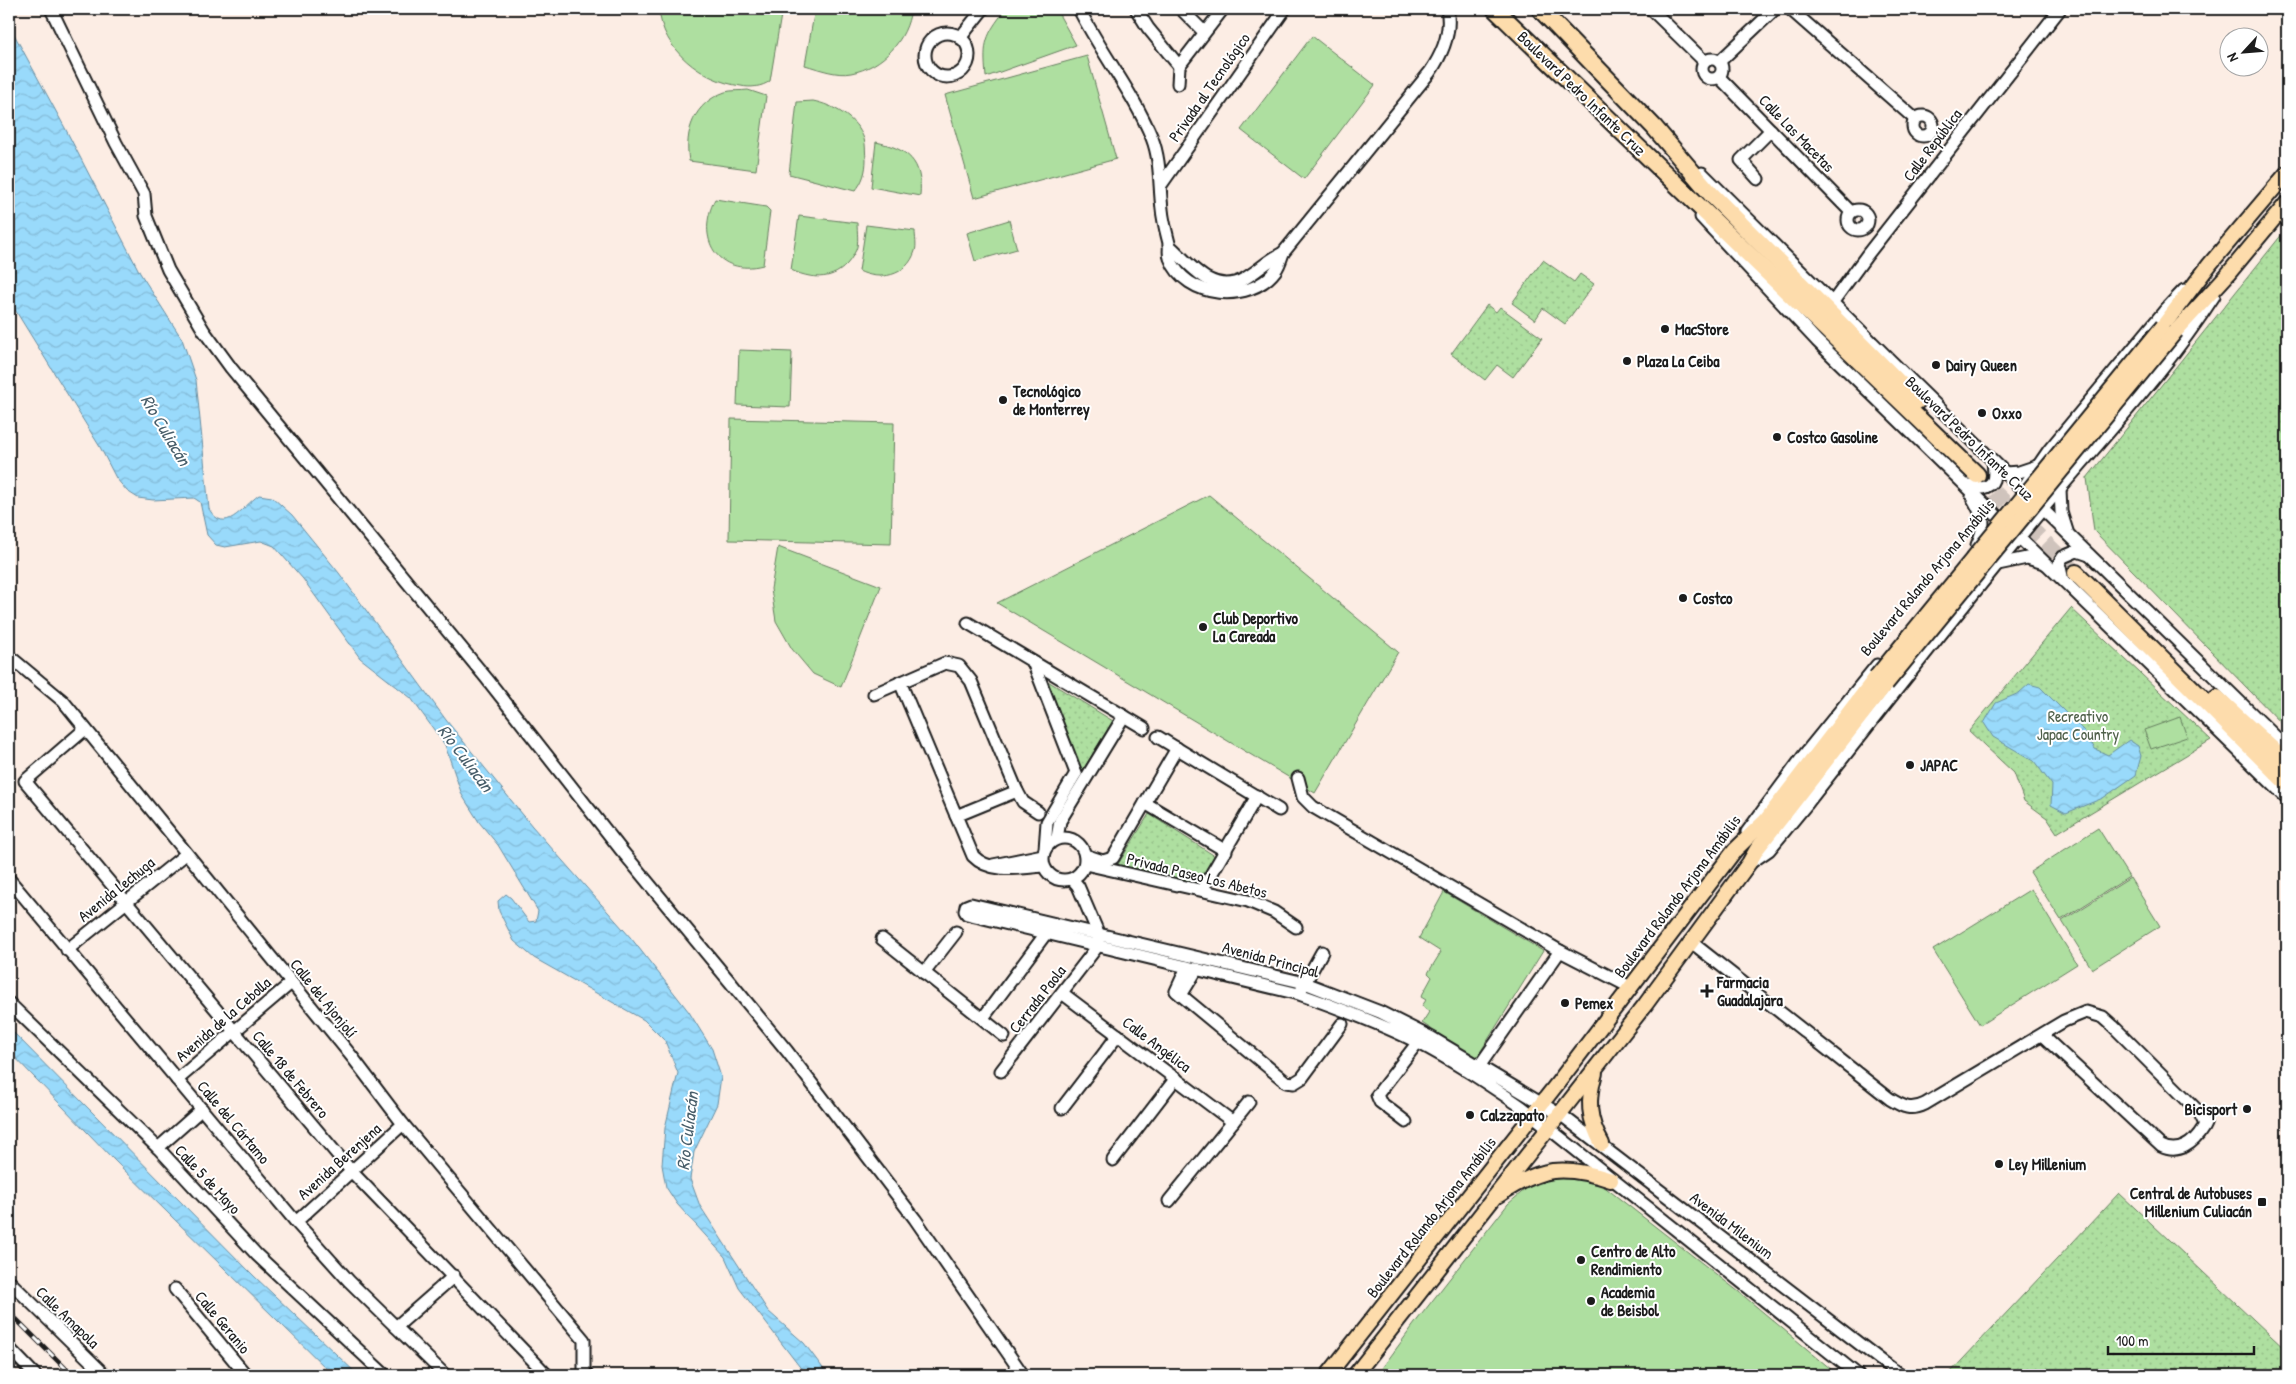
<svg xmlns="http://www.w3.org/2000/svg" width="2296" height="1384" viewBox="0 0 2296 1384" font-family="'Patrick Hand',sans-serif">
<defs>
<pattern id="green-dots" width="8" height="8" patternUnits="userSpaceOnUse" patternTransform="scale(1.25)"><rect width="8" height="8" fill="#aedfa0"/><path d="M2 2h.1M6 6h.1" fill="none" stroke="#95bf89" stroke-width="1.8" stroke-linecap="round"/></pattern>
<pattern id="water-waves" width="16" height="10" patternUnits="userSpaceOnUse" patternTransform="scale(1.25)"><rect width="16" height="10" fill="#99dafb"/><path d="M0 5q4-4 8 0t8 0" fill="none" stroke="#83bad7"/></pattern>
</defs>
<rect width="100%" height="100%" fill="#fcede4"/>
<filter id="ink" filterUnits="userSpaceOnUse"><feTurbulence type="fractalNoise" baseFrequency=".02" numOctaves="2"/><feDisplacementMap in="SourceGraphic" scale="10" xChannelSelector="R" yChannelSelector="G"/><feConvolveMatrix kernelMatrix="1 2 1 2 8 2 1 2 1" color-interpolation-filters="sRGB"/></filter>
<g filter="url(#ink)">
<g fill="url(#green-dots)" stroke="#657e5e">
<path d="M2287 228V729L2094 531 2087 478Z"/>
<path d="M1543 260 1574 282 1580 274 1594 284 1565 324 1543 308 1535 320 1512 303Z"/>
<path d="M1487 305 1496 312 1500 307 1542 338 1513 377 1497 365 1485 380 1451 354Z"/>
<path d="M2071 608 2211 740 2057 833 2047 818 2024 801 2014 773 1969 731Z"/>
<path d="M1046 680 1113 721 1081 773Z"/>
<path d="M1149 814 1218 858 1200 889 1117 866Z"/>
<path d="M2119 1193 2287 1351V1375H1948Z"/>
</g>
<g fill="#aedfa0" stroke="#657e5e">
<path d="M659 9H782L770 81C762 87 750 88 741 86 702 81 662 50 659 9Z"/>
<path d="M815 9H911C907 40 883 67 851 73 837 76 819 69 805 65Z"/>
<path d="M1006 9H1056L1076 45 986 77C983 42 985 36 1006 9Z"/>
<path d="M1312 36 1375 85 1304 179 1241 130Z"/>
<path d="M1087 56 1116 159 974 198 945 95Z"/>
<path d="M748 90 766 96 756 170 689 161C684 131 694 103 725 92 731 90 741 91 748 90Z"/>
<path d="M813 101C833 105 857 118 864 139 866 145 865 153 866 159 866 171 863 182 855 191L789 174 797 102Z"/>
<path d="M876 142C908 149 923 161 920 196L871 187Z"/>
<path d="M715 199 766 207 770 211 763 265C717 277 695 238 715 199Z"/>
<path d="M799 216 857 223C857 231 859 243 856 250 842 280 817 282 791 270Z"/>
<path d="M1009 220 1017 249 975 261 967 233Z"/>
<path d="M866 225 915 231C915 237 917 246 915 251 907 277 879 281 859 271Z"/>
<path d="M739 350 792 352 790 407 737 405Z"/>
<path d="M731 419 894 423 891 544 729 540Z"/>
<path d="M1209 495 1398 652 1315 793 997 603Z"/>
<path d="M778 547 881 586 841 687 813 674 792 649 776 621 771 589Z"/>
<path d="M2180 717 2187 737 2151 749 2144 730Z"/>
<path d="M2098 828 2129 877 2061 920 2030 872Z"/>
<path d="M2130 878 2160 926 2092 969 2062 921Z"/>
<path d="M2031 889 2077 964 1980 1025 1933 950Z"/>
<path d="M1444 892 1543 951 1476 1059 1422 1023 1429 1012 1422 1006 1426 1000 1421 997 1432 977 1428 973 1441 952 1419 938Z"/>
<path d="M1573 1177 1602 1185 1739 1292 1838 1375H1377L1418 1319 1508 1204 1528 1187 1545 1179Z"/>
</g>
<g fill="url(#water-waves)" stroke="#678ea2">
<path d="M9 25 65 128 140 273 182 339 196 380 209 509C225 536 242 507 259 495L272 497 292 515 339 573 446 720 532 826 631 938 689 1012 712 1049 721 1077 717 1104 694 1152 690 1179 700 1206 768 1311 804 1343 828 1375H806L739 1288 725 1257 677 1204 666 1187 662 1165 665 1128 678 1073 665 1041 644 1020 534 958 514 941 499 911 498 901 506 894 511 898 529 922 536 921 538 911 498 845 479 822 462 795 445 745 411 698 360 658 303 579 274 546 261 541 225 547 216 545 207 535 200 502 194 498 153 500 138 498 127 491 116 478 100 447 9 300Z"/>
<path d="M2029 684 2040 687 2085 732 2095 749 2108 755 2129 740 2138 746 2141 756 2136 775 2103 798 2066 813 2051 805 2052 785 2034 761 1993 737 1984 723 1996 703 2019 693Z"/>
<path d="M9 1028 254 1276 358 1375H333L114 1160 9 1051Z"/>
</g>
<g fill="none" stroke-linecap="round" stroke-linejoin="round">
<path stroke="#cfc3bc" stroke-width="16" stroke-dasharray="16 8" stroke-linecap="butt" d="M1977 475 2076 573"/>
<g stroke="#1c1c1c" stroke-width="15">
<g id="minor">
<path d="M51 9 116 143 144 194 146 216 168 270 204 331 231 368 487 679 622 851 787 1051 915 1219 1023 1375"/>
<path d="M1079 9C1101 53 1133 92 1152 138 1161 161 1159 185 1162 209 1163 221 1166 231 1169 243 1170 248 1168 253 1170 258 1185 299 1250 304 1275 271 1279 266 1281 259 1283 253L1430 72C1443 53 1452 32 1447 9"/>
<path d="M1136 9 1148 28 1179 66"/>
<path d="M1181 9 1204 32"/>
<path d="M1651 9 1705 62"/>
<path d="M1790 9 1915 119"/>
<circle cx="947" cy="55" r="22"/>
<path d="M960 38 983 9"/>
<circle cx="1712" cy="69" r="10"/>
<path d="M1719 62 1775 9"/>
<path d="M1179 66 1223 9"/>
<path d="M1719 77 1851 212"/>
<path d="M1178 84 1179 66"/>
<circle cx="1923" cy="126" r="10"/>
<path d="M1702 173 1891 361 2287 748"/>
<path d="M1758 179 1741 160 1771 130"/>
<path d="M1161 185 1285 9"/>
<circle cx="1858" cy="220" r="10"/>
<path d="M1701 217 1817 341 2287 798"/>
<path d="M1169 245C1189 263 1212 297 1244 279 1258 271 1268 260 1283 253"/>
<path d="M1832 303 1867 255 2060 9"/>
<path d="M2005 473 2019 472 2040 465"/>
<path d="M1968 485 1982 488C1997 485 1994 474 1993 461"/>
<path d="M2025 485 2049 450 2166 309 2184 290"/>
<path d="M2060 489 2061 512 2067 531"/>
<path d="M1972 497C1984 518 1987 522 1977 545"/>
<path d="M1998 564 2027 558 2044 563"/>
<path d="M2062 576 2059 563 2063 557 2077 551 2089 555"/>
<path d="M968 623 1144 728"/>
<path d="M9 656 63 701 353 1058 403 1124 584 1340V1371L587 1375"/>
<path d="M1033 662 1076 773"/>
<path d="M900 682 973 856C990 874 1021 868 1043 866"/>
<path d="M874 694 945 663 959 666 971 681 1017 791 1023 802 1038 812"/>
<path d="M84 730 25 781 352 1172 547 1375"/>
<path d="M1158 737 1279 810"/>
<path d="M1298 778 1303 797 1313 807 1560 951 1630 987"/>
<path d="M1145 803 1226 851"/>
<path d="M956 816 1017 791"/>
<path d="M1747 832 1804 755 1877 665"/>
<circle cx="1064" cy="859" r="21"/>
<path d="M1057 838 1060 821 1124 716"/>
<path d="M1045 849 1047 822 1076 773"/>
<path d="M1085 855 1103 861 1113 858 1177 748"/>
<path d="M1750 863 1769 850 1806 805C1883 707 1961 607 2041 511 2100 440 2164 374 2214 296"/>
<path d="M1085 864 1248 901 1274 912 1296 927"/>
<path d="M993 865 1043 855"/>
<path d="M9 879 296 1222 349 1281 445 1375"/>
<path d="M1202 890 1257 796"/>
<path d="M882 939 1004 1036"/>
<path d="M1690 941 1890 1099C1903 1107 1911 1111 1925 1104L2064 1021 2086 1012 2103 1017 2113 1026 2199 1112 2205 1124 2203 1128C2194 1143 2179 1155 2161 1146L2042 1035"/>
<path d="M67 950 186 854"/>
<path d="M1187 967 1176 991 1286 1082 1294 1083 1302 1078 1342 1024"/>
<path d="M924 973 956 932"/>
<path d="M1302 988 1322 952"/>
<path d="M1062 993 1233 1122"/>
<path d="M1181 995 1197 969"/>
<path d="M9 1003 158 1148 257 1255 385 1375"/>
<path d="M983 1018 1050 928"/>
<path d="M1480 1065 1560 951"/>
<path d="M1001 1071 1097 947 1099 935 1078 886 1072 879"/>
<path d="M177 1080 291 983"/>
<path d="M1062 1108 1118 1035"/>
<path d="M1406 1122 1380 1102 1377 1095 1418 1042"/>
<path d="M158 1148 202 1109"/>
<path d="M1113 1160 1176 1078"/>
<path d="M1169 1201 1249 1102"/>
<path d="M296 1222 403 1124"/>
<path d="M9 1281 105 1375"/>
<path d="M175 1289 246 1375"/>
<path d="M396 1327 454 1276"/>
<path d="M9 1348 35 1375"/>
<path d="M1858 1375 1522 1107C1488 1084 1454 1061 1417 1042 1379 1023 1339 1008 1299 994L967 914 965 911 966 906 971 904 1305 983 1380 1012 1432 1038 1564 1117 1900 1375"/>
</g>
</g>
<g stroke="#1c1c1c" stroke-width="18">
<g id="major">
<path d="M2163 326 2210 264 2287 173"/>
<path d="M2176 331 2228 274 2287 203"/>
<path d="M1595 1073C1587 1100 1588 1119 1602 1144"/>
<path d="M1499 1195C1540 1167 1564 1164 1611 1180"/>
<path d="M1328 1375 1557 1084 1735 850 1766 820 1876 677"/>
<path d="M1355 1375 1645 1005 1749 863 1757 849 1886 684"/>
</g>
</g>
<g stroke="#1c1c1c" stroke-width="20">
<g id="highway">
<path d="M1495 9 1977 475"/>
<path d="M1540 9 1654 127 1711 194 1917 401"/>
<path d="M2076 573 2287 783"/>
<path d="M2217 698 2287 763"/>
</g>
</g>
<use href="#minor" stroke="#fff" stroke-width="11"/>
<use href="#major" stroke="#fddcac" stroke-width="14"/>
<use href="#highway" stroke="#fddcac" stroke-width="16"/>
<g stroke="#1c1c1c" stroke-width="5">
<path id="rail" d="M9 1312 72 1375"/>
</g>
<use href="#rail" stroke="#fff" stroke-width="3" stroke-dasharray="9" stroke-linecap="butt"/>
<g stroke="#1c1c1c" stroke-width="18" stroke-linecap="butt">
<g id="major-bridge">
<path d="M1876 677 2163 326"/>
<path d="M1886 684 2176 331"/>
</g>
</g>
<use href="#major-bridge" stroke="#fddcac" stroke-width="14"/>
</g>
</g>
<g fill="#1c1c1c" stroke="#fff" stroke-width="2">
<circle cx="1665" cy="329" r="5"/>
<circle cx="1627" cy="361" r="5"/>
<circle cx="1936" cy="365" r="5"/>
<circle cx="1003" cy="400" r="5"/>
<circle cx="1982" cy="413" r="5"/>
<circle cx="1777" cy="437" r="5"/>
<circle cx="1683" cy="598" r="5"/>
<circle cx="1203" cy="627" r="5"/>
<circle cx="1910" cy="765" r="5"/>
<path d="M1704.5 983.5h5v5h5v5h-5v5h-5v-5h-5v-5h5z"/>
<circle cx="1565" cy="1003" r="5"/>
<circle cx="2247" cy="1109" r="5"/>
<circle cx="1470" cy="1115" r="5"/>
<circle cx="1999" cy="1164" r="5"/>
<rect x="2257" y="1197" width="10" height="10" rx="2.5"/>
<circle cx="1581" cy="1260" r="5"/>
<circle cx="1591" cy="1301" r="5"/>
</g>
<g text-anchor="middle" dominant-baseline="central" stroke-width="4" stroke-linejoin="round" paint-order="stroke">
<g font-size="16" fill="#1c1c1c" stroke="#fff">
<text transform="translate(1209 87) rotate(-55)">Privada al Tecnológico</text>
<text transform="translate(1582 93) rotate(44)">Boulevard Pedro Infante Cruz</text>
<text transform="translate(1797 133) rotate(46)">Calle Las Macetas</text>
<text transform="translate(1932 145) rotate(-53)">Calle República</text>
<text transform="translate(1970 438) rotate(44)">Boulevard Pedro Infante Cruz</text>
<text transform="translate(1927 577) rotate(-50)">Boulevard Rolando Arjona Amábilis</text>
<text transform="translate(1197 875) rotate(14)">Privada Paseo Los Abetos</text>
<text transform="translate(116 889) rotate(-39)">Avenida Lechuga</text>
<text transform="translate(1677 896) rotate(-53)">Boulevard Rolando Arjona Amábilis</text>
<text transform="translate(1271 959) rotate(15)">Avenida Principal</text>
<text transform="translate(324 998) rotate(51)">Calle del Ajonjolí</text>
<text transform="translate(1037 999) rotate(-52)">Cerrada Paola</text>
<text transform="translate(223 1019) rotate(-41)">Avenida de la Cebolla</text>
<text transform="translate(1157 1044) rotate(37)">Calle Angélica</text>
<text transform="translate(291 1074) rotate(50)">Calle 18 de Febrero</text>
<text transform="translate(234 1122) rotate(50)">Calle del Cártamo</text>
<text transform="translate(339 1161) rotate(-42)">Avenida Berenjena</text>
<text transform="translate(208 1179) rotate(47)">Calle 5 de Mayo</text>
<text transform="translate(1431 1217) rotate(-52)">Boulevard Rolando Arjona Amábilis</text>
<text transform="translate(1732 1225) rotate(37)">Avenida Milenium</text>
<text transform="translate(68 1317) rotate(44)">Calle Amapola</text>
<text transform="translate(223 1322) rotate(50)">Calle Geranio</text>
</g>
<g font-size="16" font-weight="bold" fill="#1c1c1c" stroke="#fff" text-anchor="start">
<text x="1675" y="329">MacStore</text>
<text x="1637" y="361">Plaza La Ceiba</text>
<text x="1946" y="365">Dairy Queen</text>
<text x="1013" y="391">Tecnológico<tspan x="1013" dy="18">de Monterrey</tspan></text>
<text x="1992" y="413">Oxxo</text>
<text x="1787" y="437">Costco Gasoline</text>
<text x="1693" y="598">Costco</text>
<text x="1213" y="618">Club Deportivo<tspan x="1213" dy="18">La Careada</tspan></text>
<text x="1920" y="765">JAPAC</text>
<text x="1717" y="982">Farmacia<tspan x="1717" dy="18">Guadalajara</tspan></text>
<text x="1575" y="1003">Pemex</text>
<text x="2237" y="1109" text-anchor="end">Bicisport</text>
<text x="1480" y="1115">Calzzapato</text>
<text x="2009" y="1164">Ley Millenium</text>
<text x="2252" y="1193" text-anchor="end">Central de Autobuses<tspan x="2252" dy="18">Millenium Culiacán</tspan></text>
<text x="1591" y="1251">Centro de Alto<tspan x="1591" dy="18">Rendimiento</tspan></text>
<text x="1601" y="1292">Academia<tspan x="1601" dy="18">de Beisbol</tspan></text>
</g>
<g font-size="16" fill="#4f604a" stroke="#fff">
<text x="2078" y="716">Recreativo<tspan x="2078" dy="18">Japac Country</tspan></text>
</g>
<g font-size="18" font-style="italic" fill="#485e6a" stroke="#fff">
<text transform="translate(166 430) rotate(59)">Río Culiacán</text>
<text transform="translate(466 758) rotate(53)">Río Culiacán</text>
<text transform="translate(687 1131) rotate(-83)">Río Culiacán</text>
</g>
</g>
<rect width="2296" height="1384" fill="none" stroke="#fff" stroke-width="30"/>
<rect x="15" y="15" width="2266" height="1354" fill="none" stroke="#1c1c1c" stroke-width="2" filter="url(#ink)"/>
<g transform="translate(2244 52) rotate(244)"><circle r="24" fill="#ffffff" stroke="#a4a4a4"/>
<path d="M0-4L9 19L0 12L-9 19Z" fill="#1c1c1c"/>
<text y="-8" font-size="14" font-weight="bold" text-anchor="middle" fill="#1c1c1c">N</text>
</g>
<path d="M2108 1346v8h146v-8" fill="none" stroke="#1c1c1c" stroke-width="2.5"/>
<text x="2116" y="1346" font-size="15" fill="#1c1c1c" stroke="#ffffff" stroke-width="4" paint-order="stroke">100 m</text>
</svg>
